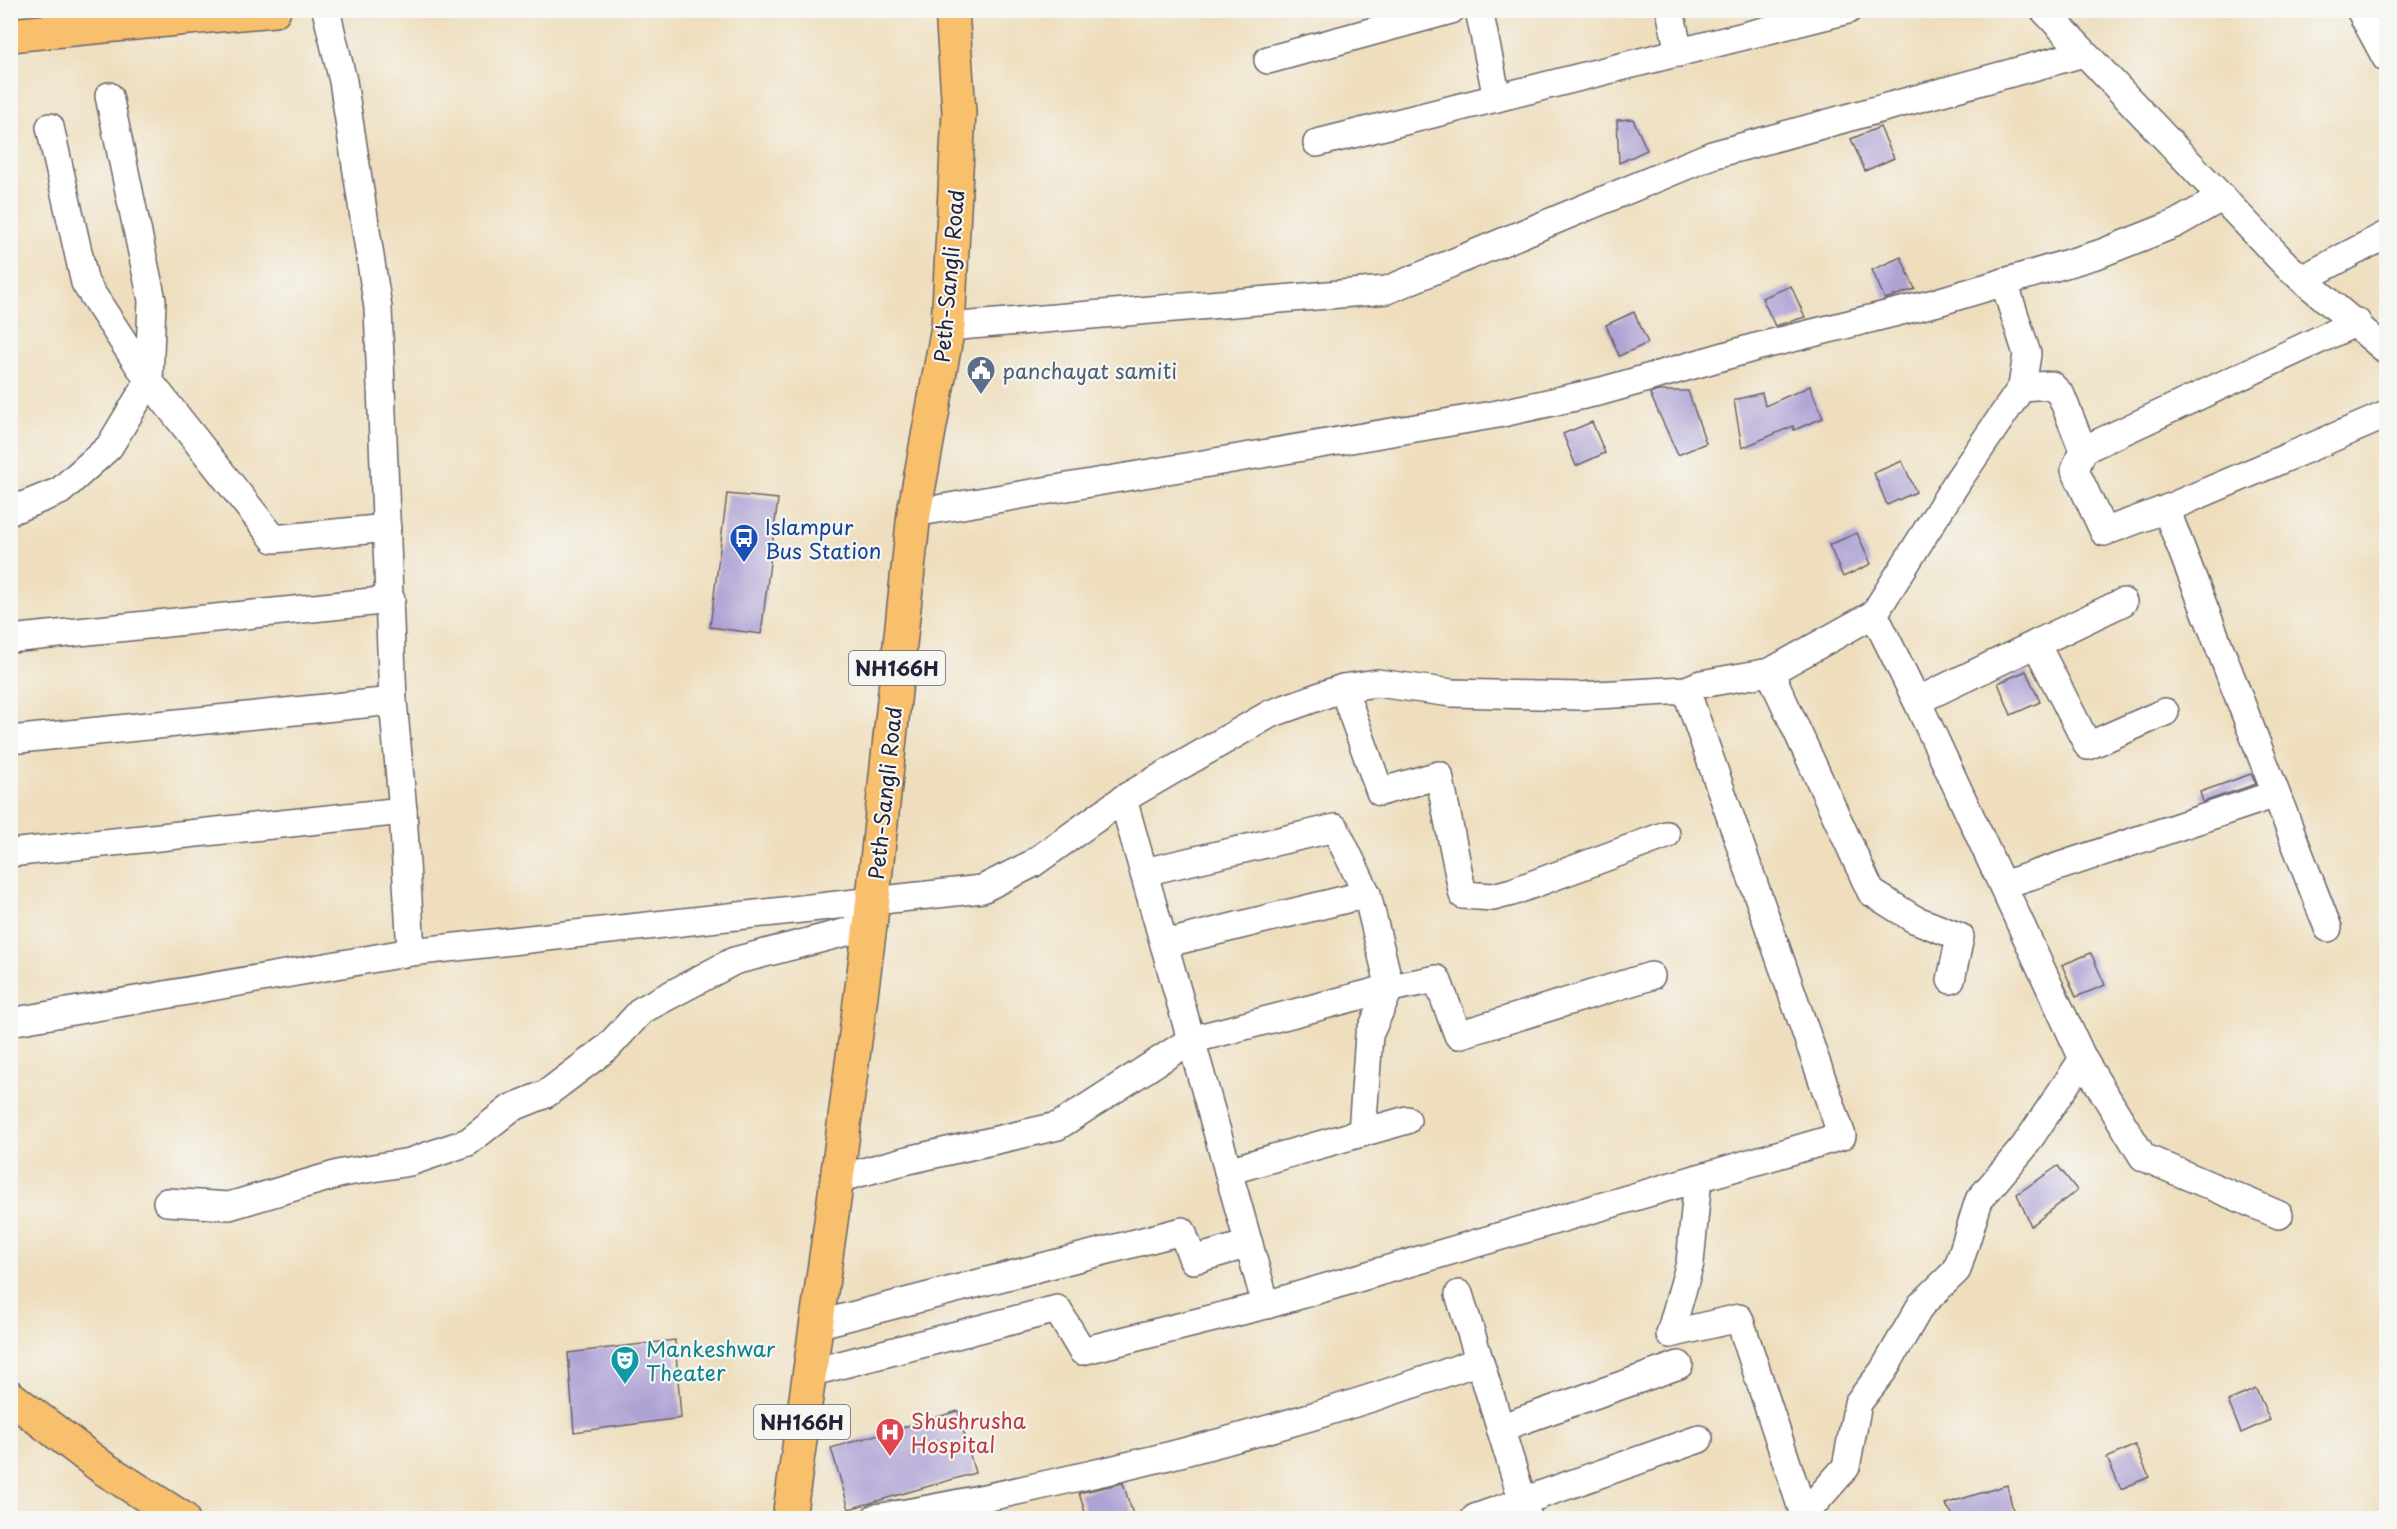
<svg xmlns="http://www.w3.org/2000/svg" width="2397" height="1529" viewBox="0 0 2397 1529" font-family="'Playpen Sans',sans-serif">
<rect width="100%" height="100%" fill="#f6f6f2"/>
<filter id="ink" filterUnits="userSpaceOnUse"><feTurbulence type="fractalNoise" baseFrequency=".0167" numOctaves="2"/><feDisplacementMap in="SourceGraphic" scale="12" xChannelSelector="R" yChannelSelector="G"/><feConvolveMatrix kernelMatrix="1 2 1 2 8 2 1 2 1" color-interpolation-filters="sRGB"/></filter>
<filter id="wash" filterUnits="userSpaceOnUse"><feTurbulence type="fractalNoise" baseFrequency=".008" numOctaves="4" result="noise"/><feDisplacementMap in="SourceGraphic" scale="24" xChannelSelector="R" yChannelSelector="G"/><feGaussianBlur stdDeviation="1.35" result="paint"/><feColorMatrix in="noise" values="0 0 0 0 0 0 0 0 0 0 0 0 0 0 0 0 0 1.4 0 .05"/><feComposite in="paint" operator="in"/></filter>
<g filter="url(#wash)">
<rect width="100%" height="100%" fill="#eedebd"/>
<g id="blocks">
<g fill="#aea1d4">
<path d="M1633 119 1647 150 1619 163 1617 120Z"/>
<path d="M1880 127 1894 158 1865 171 1851 139Z"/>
<path d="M1901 257 1915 289 1885 299 1872 270Z"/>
<path d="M1791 286 1805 317 1775 326 1762 298Z"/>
<path d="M1634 312 1648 343 1619 356 1606 325Z"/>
<path d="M1810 386 1823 418 1794 430 1793 426 1742 448 1734 400 1762 393 1765 406Z"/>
<path d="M1658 391H1688L1706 443 1678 455 1650 394Z"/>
<path d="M1592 422 1605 453 1576 466 1563 434Z"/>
<path d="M1902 461 1916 492 1887 505 1874 473Z"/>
<path d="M727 494 778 499 761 634 710 627Z"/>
<path d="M1857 533 1871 564 1843 577 1829 545Z"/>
<path d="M2026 671 2040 702 2011 715 1998 683Z"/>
<path d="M2251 774 2256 784 2203 802 2200 792Z"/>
<path d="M2091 953 2105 985 2076 997 2062 965Z"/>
<path d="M2058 1166 2077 1190 2031 1226 2017 1194Z"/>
<path d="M675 1340 681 1418 574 1432 568 1353Z"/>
<path d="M2256 1389 2270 1420 2241 1433 2228 1401Z"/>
<path d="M958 1411 975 1473 849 1509 831 1448Z"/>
<path d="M2135 1445 2149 1477 2121 1489 2107 1458Z"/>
<path d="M1123 1483 1134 1518H1087L1079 1493Z"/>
<path d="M2007 1485 2015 1518H1955L1945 1504Z"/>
</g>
</g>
</g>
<g filter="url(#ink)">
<use href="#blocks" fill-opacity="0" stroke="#696468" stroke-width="1.5"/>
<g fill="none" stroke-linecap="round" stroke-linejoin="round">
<g stroke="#696468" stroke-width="30">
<g id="minor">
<path d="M326 10 343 81 378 308 393 701 403 811 411 952"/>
<path d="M1479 10 1497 98"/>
<path d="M1670 10 1679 53"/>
<path d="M2044 10 2287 266 2386 350"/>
<path d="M2360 10 2386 58"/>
<path d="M1268 60 1451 10"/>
<path d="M109 96 152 300 149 381"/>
<path d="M50 127 85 283 149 381"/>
<path d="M1317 143 1848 10"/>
<path d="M2302 279 2386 235"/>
<path d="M948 327 1387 290 1712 155 2084 53"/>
<path d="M2022 387 2051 385 2061 395 2083 450 2075 470 2104 532 2166 509 2386 415"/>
<path d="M2083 450 2357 322"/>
<path d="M2166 509 2328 928"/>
<path d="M10 511 60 491 109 447 149 381 274 539 387 528"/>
<path d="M914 513 1498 414 1602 391 1756 347 1934 303 2099 254 2175 224 2221 198"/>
<path d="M1874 614 1917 701 2083 1059 2143 1157 2279 1215"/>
<path d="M10 639 391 600"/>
<path d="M2036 644 2088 746 2165 712"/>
<path d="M1770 672 1871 892 1914 919 1960 937 1951 980"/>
<path d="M1343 688 1380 792 1439 775 1463 895 1493 897 1512 892 1666 835"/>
<path d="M1917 701 2123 602"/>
<path d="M10 740 393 701"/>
<path d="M1123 799 1266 1305"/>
<path d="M10 853 403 811"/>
<path d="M1144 872 1335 828 1367 894 1390 988 1369 1035 1362 1133"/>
<path d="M2003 885 2276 794"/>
<path d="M1164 944 1367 894"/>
<path d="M10 1022 411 952 982 889 1032 864 1123 799 1270 714 1343 688 1377 683 1452 693 1579 696 1686 690 1701 684 1770 672 1874 614 1959 479 2022 387 2027 354 2004 282"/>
<path d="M1228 1171 1407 1120"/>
<path d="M1698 1178 1690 1263 1670 1334 1739 1318 1804 1515"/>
<path d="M837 1179 904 1161 1058 1126 1191 1040 1390 988 1437 979 1458 1035 1651 976"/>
<path d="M167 1202 229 1206 342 1173 410 1162 468 1142 511 1108 546 1094 608 1047 642 1010 734 961 870 926"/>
<path d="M1459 1294 1528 1518"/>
<path d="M816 1325 1182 1231 1193 1260 1249 1244"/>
<path d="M809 1373 1057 1309 1082 1351 1266 1305 1842 1136 1686 690"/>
<path d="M1500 1428 1679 1365"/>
<path d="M875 1518C936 1509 996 1496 1057 1482 1200 1451 1342 1411 1479 1361"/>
<path d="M1475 1518 1699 1439"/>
<path d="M1801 1518 1846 1467 1858 1403 1883 1371 1921 1305 1957 1270 1979 1200 2024 1147 2083 1059"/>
</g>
</g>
<g stroke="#696468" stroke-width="36">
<g id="major">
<path d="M10 35 274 10"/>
<path d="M10 1397 103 1468 182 1518"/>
</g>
</g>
<g stroke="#696468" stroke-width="36">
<path id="highway" d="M789 1518 837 1179 870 926 914 513 948 327 959 112 952 10"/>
</g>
<use href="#minor" stroke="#fff" stroke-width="27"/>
<use href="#major" stroke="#f8bf6c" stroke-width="33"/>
<use href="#highway" stroke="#f8bf6c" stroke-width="33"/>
</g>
</g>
<defs>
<g id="civic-pin" transform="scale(1.5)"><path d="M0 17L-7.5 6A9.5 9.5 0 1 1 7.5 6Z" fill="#5c6f8a" stroke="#f6f6f2"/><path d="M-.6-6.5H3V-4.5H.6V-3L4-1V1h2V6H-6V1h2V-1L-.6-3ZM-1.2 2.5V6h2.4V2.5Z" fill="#fff"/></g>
<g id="bus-pin" transform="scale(1.5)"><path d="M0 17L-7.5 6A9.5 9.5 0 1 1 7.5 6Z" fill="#1a4fb4" stroke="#f6f6f2"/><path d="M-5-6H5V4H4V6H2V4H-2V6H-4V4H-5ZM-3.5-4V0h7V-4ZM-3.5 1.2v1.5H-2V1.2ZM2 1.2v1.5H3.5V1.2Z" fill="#fff"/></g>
<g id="theatre-pin" transform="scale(1.5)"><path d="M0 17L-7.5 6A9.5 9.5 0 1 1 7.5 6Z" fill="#0f9aa8" stroke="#f6f6f2"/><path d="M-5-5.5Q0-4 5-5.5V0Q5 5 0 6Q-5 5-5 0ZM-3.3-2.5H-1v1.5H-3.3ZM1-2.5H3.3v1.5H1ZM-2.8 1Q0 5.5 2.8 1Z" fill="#fff"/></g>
<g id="hospital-pin" transform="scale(1.5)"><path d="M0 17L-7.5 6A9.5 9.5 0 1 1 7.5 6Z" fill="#e0444e" stroke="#f6f6f2"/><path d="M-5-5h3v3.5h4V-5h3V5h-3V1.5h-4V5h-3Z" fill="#fff"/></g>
</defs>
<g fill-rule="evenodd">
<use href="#civic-pin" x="981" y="370"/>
<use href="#bus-pin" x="744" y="538"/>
<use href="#theatre-pin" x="625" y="1360"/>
<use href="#hospital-pin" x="890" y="1432"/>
</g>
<g text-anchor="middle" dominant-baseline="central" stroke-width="4.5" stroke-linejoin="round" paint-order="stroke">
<g fill="#f6f6f2" stroke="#626272" stroke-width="1.5">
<rect x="849" y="651" width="96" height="34" rx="4.5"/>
<rect x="754" y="1405" width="96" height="34" rx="4.5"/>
</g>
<g font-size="20" font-weight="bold" fill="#22223b">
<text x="897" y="668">NH166H</text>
<text x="802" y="1422">NH166H</text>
</g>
<g font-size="21" fill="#22223b" stroke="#f6f6f2">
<text transform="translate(948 276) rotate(-85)">Peth-Sangli Road</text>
<text transform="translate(884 793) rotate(-84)">Peth-Sangli Road</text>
</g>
<g font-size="21" fill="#4e5e75" stroke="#f6f6f2" text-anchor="start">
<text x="1002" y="370">panchayat samiti</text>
</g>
<g font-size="21" fill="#164399" stroke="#f6f6f2" text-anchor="start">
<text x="765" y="526">Islampur<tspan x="765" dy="24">Bus Station</tspan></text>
</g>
<g font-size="21" fill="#0d838f" stroke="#f6f6f2" text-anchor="start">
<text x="646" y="1348">Mankeshwar<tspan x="646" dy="24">Theater</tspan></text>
</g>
<g font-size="21" fill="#be3a42" stroke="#f6f6f2" text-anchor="start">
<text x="911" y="1420">Shushrusha<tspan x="911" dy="24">Hospital</tspan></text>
</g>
</g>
<rect width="2397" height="1529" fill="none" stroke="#f6f6f2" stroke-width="36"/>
</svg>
